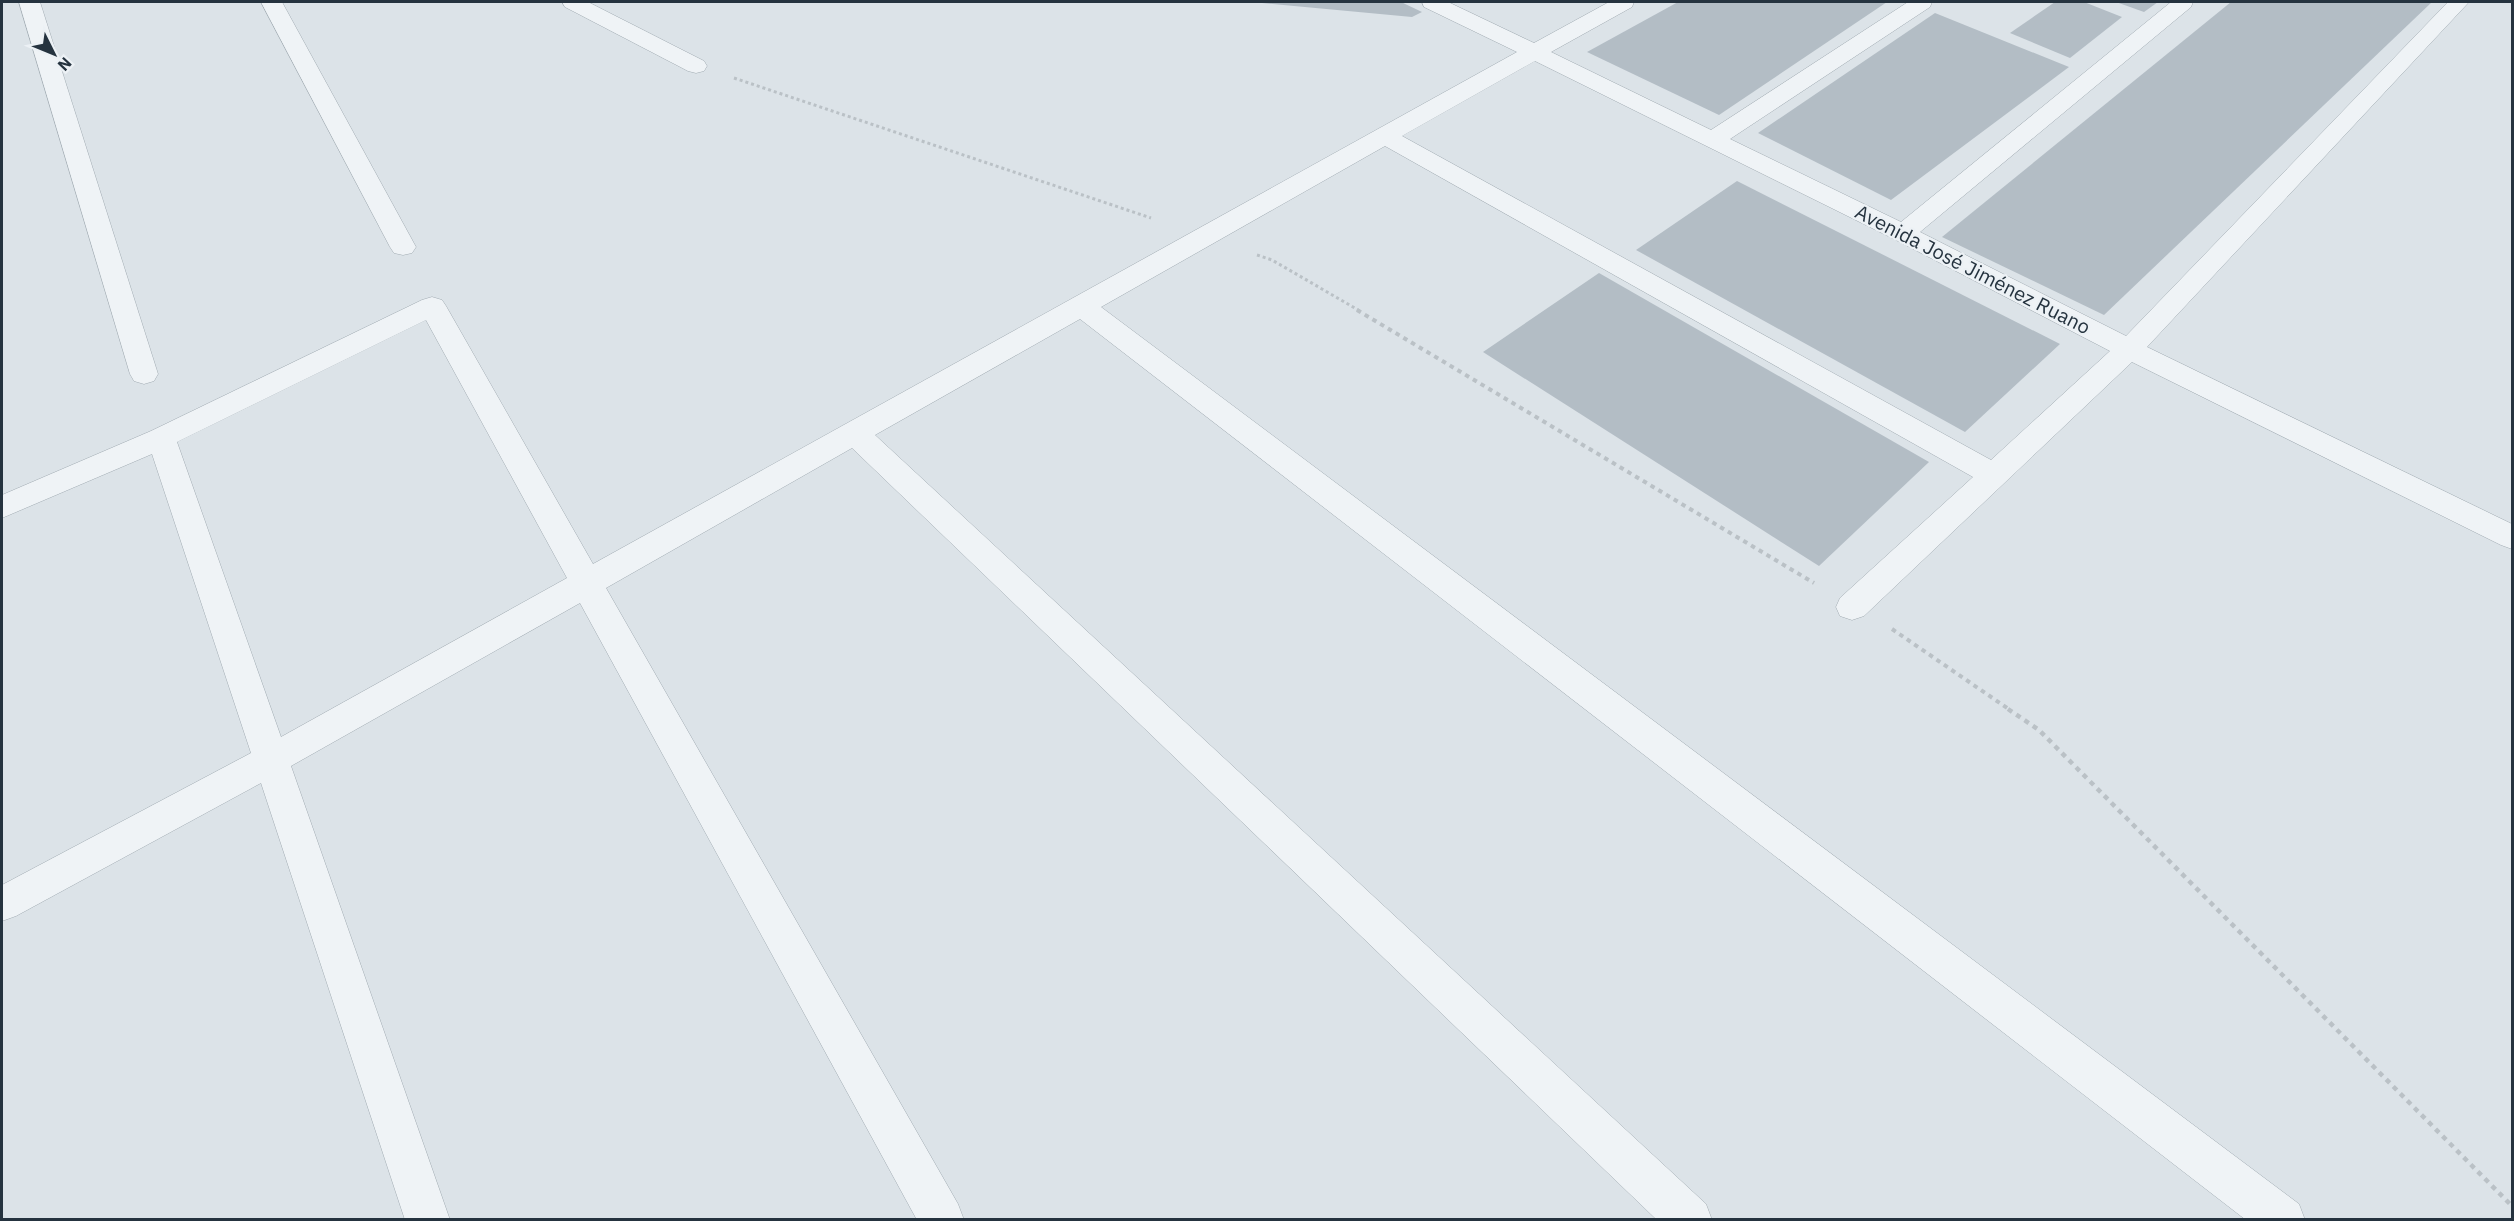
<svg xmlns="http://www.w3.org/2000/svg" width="2514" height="1221" viewBox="0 0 2514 1221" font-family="'IBM Plex Sans',sans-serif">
<rect width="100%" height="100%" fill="#dce3e8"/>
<g fill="#b3bdc5">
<path d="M1252 2H1401L1422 12 1412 17Z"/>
<path d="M1678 2H1887L1719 115 1587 52Z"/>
<path d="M2055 2H2084L2122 17 2070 58 2010 33Z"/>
<path d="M2116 2H2158L2144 12Z"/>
<path d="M2231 2H2432L2104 315 1942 237Z"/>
<path d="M1935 13 2069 67 1891 200 1758 133Z"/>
<path d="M1737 181 2060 344 1965 432 1636 250Z"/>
<path d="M1599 273 1929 462 1819 566 1483 352Z"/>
</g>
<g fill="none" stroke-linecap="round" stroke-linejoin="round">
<g stroke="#a1abb2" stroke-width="1">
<g id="street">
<path d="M19 2H40L158 374 154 381 144 384 134 381 130 374Z"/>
<path d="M261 2H282L416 247 412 253 403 255 394 253 390 247Z"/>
<path d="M562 2H588L704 61 707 66 704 71 696 73 688 71 565 7Z"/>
<path d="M1422 2H1448L1534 43 1609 2H1634L1632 7 1551 52 1711 130 1908 2H1932L1930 7 1730 139 1901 222 2171 2H2193L2191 7 1920 232 2126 336 2448 2H2469L2147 347 2512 524V549L2501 545 2132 362 1864 616 1852 620 1840 616 1836 607 1840 598 1973 477 1385 146 1101 307 2299 1204 2305 1220H2246L1080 319 875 435 1706 1204 1712 1220H1657L852 448 606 588 958 1204 964 1220H917L580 603 291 766 450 1220H405L261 783 16 916 2 921V885L251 753 152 454 2 518V495L151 431 422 300 432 297 442 300 446 306 593 564 1517 52 1424 7ZM1535 61 1894 239 2110 351 1991 460 1402 136ZM426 320 567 578 281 737 177 442Z"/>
</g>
</g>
<g stroke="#bac1c6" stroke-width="3" stroke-dasharray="3 3" stroke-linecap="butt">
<path d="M734 78 1151 218"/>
<path d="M1257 255 1272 260 1360 311"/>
</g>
<g stroke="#bac1c6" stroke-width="4" stroke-dasharray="4.5 4.5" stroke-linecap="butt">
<path d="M1357 310 1814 583"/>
<path d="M1892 629 2010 710"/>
</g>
<path stroke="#bac1c6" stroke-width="4.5" stroke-dasharray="5 5" stroke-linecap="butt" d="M2008 709 2039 730 2512 1206"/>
<use href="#street" fill="#eff3f6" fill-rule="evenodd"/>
</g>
<g text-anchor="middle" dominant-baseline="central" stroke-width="4.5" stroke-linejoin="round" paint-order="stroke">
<g font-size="20" fill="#25333f" stroke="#ecf1f5">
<text transform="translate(1973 269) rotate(27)">Avenida José Jiménez Ruano</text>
</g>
</g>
<rect width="2514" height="1221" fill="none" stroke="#25333f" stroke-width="6"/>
<g transform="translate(54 54) rotate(133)" stroke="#ecf1f5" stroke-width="4.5" paint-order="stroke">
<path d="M0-4.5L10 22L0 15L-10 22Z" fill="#25333f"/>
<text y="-9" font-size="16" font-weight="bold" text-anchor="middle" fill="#25333f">N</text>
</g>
</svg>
